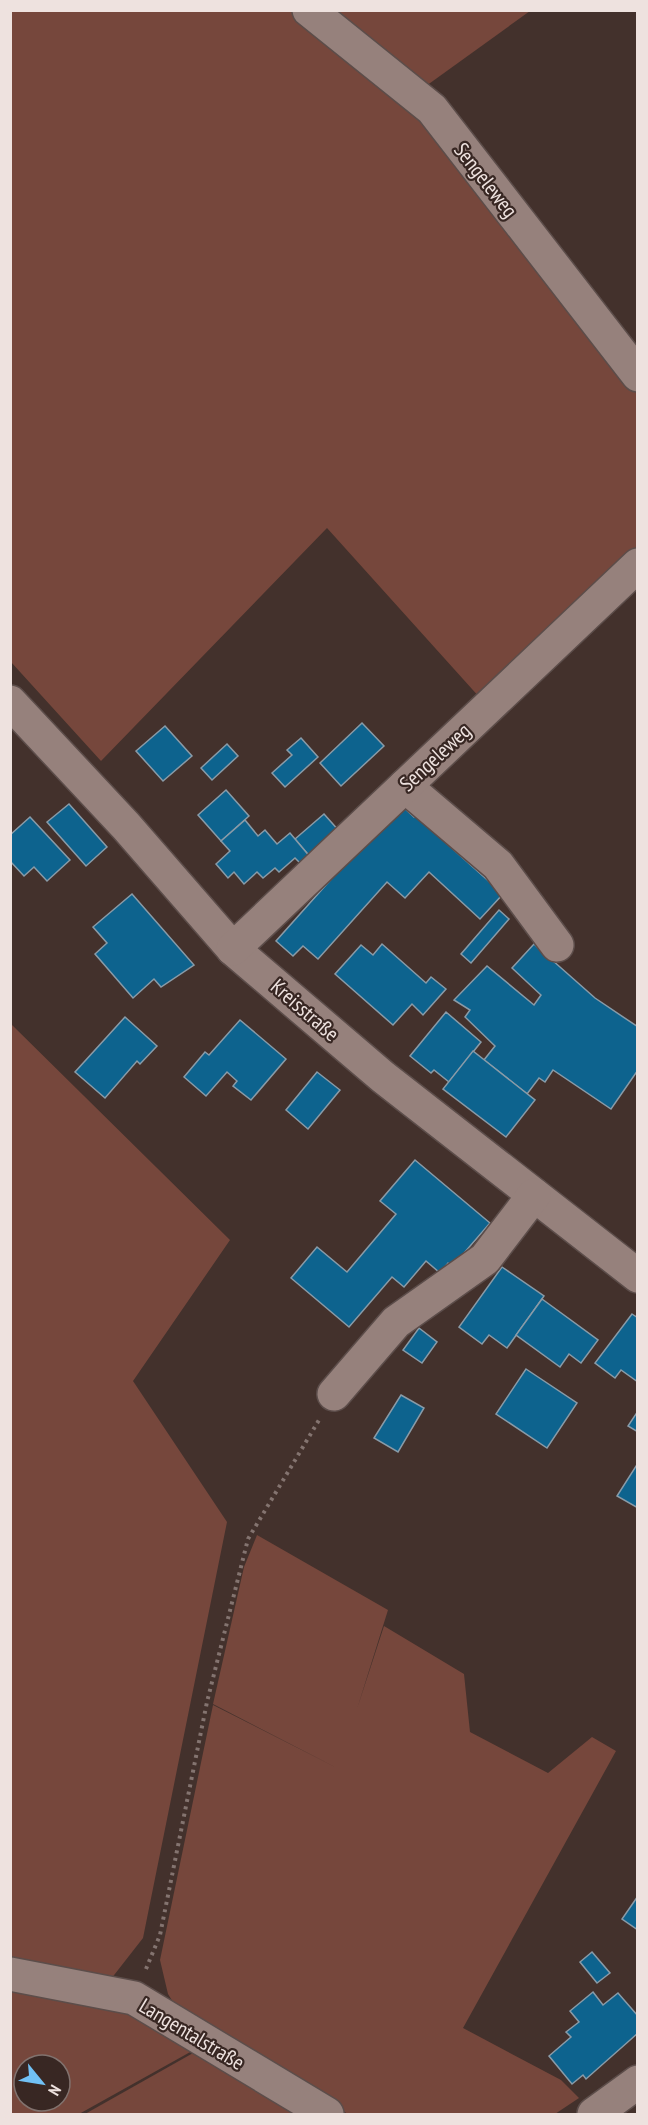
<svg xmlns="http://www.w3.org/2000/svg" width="648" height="2125" viewBox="0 0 648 2125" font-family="'PT Sans Narrow',sans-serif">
<rect width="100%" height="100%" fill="#43312c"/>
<g fill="#76473c" fill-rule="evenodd">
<path d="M11 11H291L425 115 637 390V557L481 699 327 528 101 761 11 662Z"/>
<path d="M333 11H530L426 86Z"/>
<path d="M10 1023 230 1240 133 1381 227 1522 143 1938 111 1979 11 1960Z"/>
<path d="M257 1535 388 1610 357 1709 384 1626 464 1674 470 1732 548 1773 592 1737 616 1751 463 2028 561 2080 579 2098 555 2114H348L181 2015 168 1994 160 1960 213 1705 339 1769 213 1704 244 1567Z"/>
<path d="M10 1984 111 2005 201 2046 79 2114H11ZM24 2065H60V2101H24Z"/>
<path d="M202 2048 311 2114H85Z"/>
</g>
<g fill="#0d638e" stroke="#899ba8" stroke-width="1.5">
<path d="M362 723 384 746 341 786 320 763Z"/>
<path d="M165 726 192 756 163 781 136 751Z"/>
<path d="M301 738 318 757 285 787 272 773 292 755 287 750Z"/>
<path d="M227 744 238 756 212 780 201 768Z"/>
<path d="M226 790 249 816 221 841 198 815Z"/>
<path d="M399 803 414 817 415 815 503 894 480 919 429 872 405 898 387 882 318 959 303 946 293 956 276 941Z"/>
<path d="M69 804 107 847 86 866 47 822Z"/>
<path d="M324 814 340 832 311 858 295 839Z"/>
<path d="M30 817 70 860 47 881 34 867 24 876 10 861V835Z"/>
<path d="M245 820 258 836 265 830 277 844 290 833 311 858 302 865 295 858 279 872 275 868 263 878 257 872 244 884 234 872 228 878 216 864 230 851 221 841Z"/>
<path d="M132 894 194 965 161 987 154 979 133 998 95 954 107 943 93 927Z"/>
<path d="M499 910 509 919 471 963 461 954Z"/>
<path d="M382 944 426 983 431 977 446 989 423 1015 412 1004 393 1025 335 974 361 945 373 955Z"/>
<path d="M534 944 595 998 638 1027V1070L611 1109 553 1070 545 1082 539 1078 527 1094 484 1060 495 1046 465 1017 470 1010 454 1000 487 966 534 1005 541 995 512 968Z"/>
<path d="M446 1012 481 1042 449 1082 434 1070 431 1073 410 1056Z"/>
<path d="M125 1017 157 1046 140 1064 137 1061 105 1098 75 1072Z"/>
<path d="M240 1020 286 1059 251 1100 233 1086 237 1081 227 1072 206 1096 184 1077 205 1052 209 1055Z"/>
<path d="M473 1051 535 1100 506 1137 443 1089Z"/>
<path d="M317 1072 340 1090 308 1129 286 1110Z"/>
<path d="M415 1160 490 1223 452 1267 448 1263 440 1273 426 1261 404 1287 392 1277 349 1327 291 1278 317 1247 347 1272 396 1214 380 1201Z"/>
<path d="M502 1267 544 1296 507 1348 489 1335 482 1344 459 1327Z"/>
<path d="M542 1299 598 1340 581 1363 569 1354 560 1367 516 1335Z"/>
<path d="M632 1314 638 1318V1382L621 1370 615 1378 595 1363Z"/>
<path d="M419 1328 437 1342 422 1363 403 1350Z"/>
<path d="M526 1369 577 1403 547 1448 496 1414Z"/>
<path d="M401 1395 424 1408 398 1452 374 1438Z"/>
<path d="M638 1411V1432L628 1426Z"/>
<path d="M638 1463V1508L617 1496Z"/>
<path d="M638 1896V1930L622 1919Z"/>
<path d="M592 1952 610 1973 597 1983 580 1962Z"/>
<path d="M593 1992 603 2005 618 1993 638 2016V2033L586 2079 583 2075 572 2084 549 2056 571 2037 566 2032 579 2022 570 2011Z"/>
</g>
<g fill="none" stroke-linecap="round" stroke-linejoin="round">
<g stroke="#5c4d4a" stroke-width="36">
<g id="minor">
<path d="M309 10 432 109 638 375"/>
<path d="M10 702 126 826 233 949 383 1077 638 1276"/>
<path d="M405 786 498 865 557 945"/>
<path d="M233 949 638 565"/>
<path d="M334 1394 396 1322 485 1259 534 1195"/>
<path d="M10 1974 134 1998 327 2114"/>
<path d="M594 2114 638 2082"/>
</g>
</g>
<path stroke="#847470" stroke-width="4" stroke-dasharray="3 4.5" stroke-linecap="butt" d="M146 1969 160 1935 207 1702 248 1539 319 1420"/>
<use href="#minor" stroke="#96817c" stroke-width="33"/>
</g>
<g text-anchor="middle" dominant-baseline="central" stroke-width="4.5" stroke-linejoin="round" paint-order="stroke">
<g font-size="21" fill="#eee2df" stroke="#382723">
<text transform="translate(486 180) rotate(52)">Sengeleweg</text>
<text transform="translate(435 757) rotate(-43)">Sengeleweg</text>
<text transform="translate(305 1010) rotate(41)">Kreisstraße</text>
<text transform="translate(192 2034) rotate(31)">Langentalstraße</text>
</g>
</g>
<rect width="648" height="2125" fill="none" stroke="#eee2df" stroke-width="24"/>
<g transform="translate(42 2083) rotate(120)"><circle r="28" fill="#382723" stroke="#81726e" stroke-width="1.5"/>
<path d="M0-4.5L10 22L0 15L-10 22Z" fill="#71c1f5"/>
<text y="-9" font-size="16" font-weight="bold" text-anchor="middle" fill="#eee2df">N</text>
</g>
</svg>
